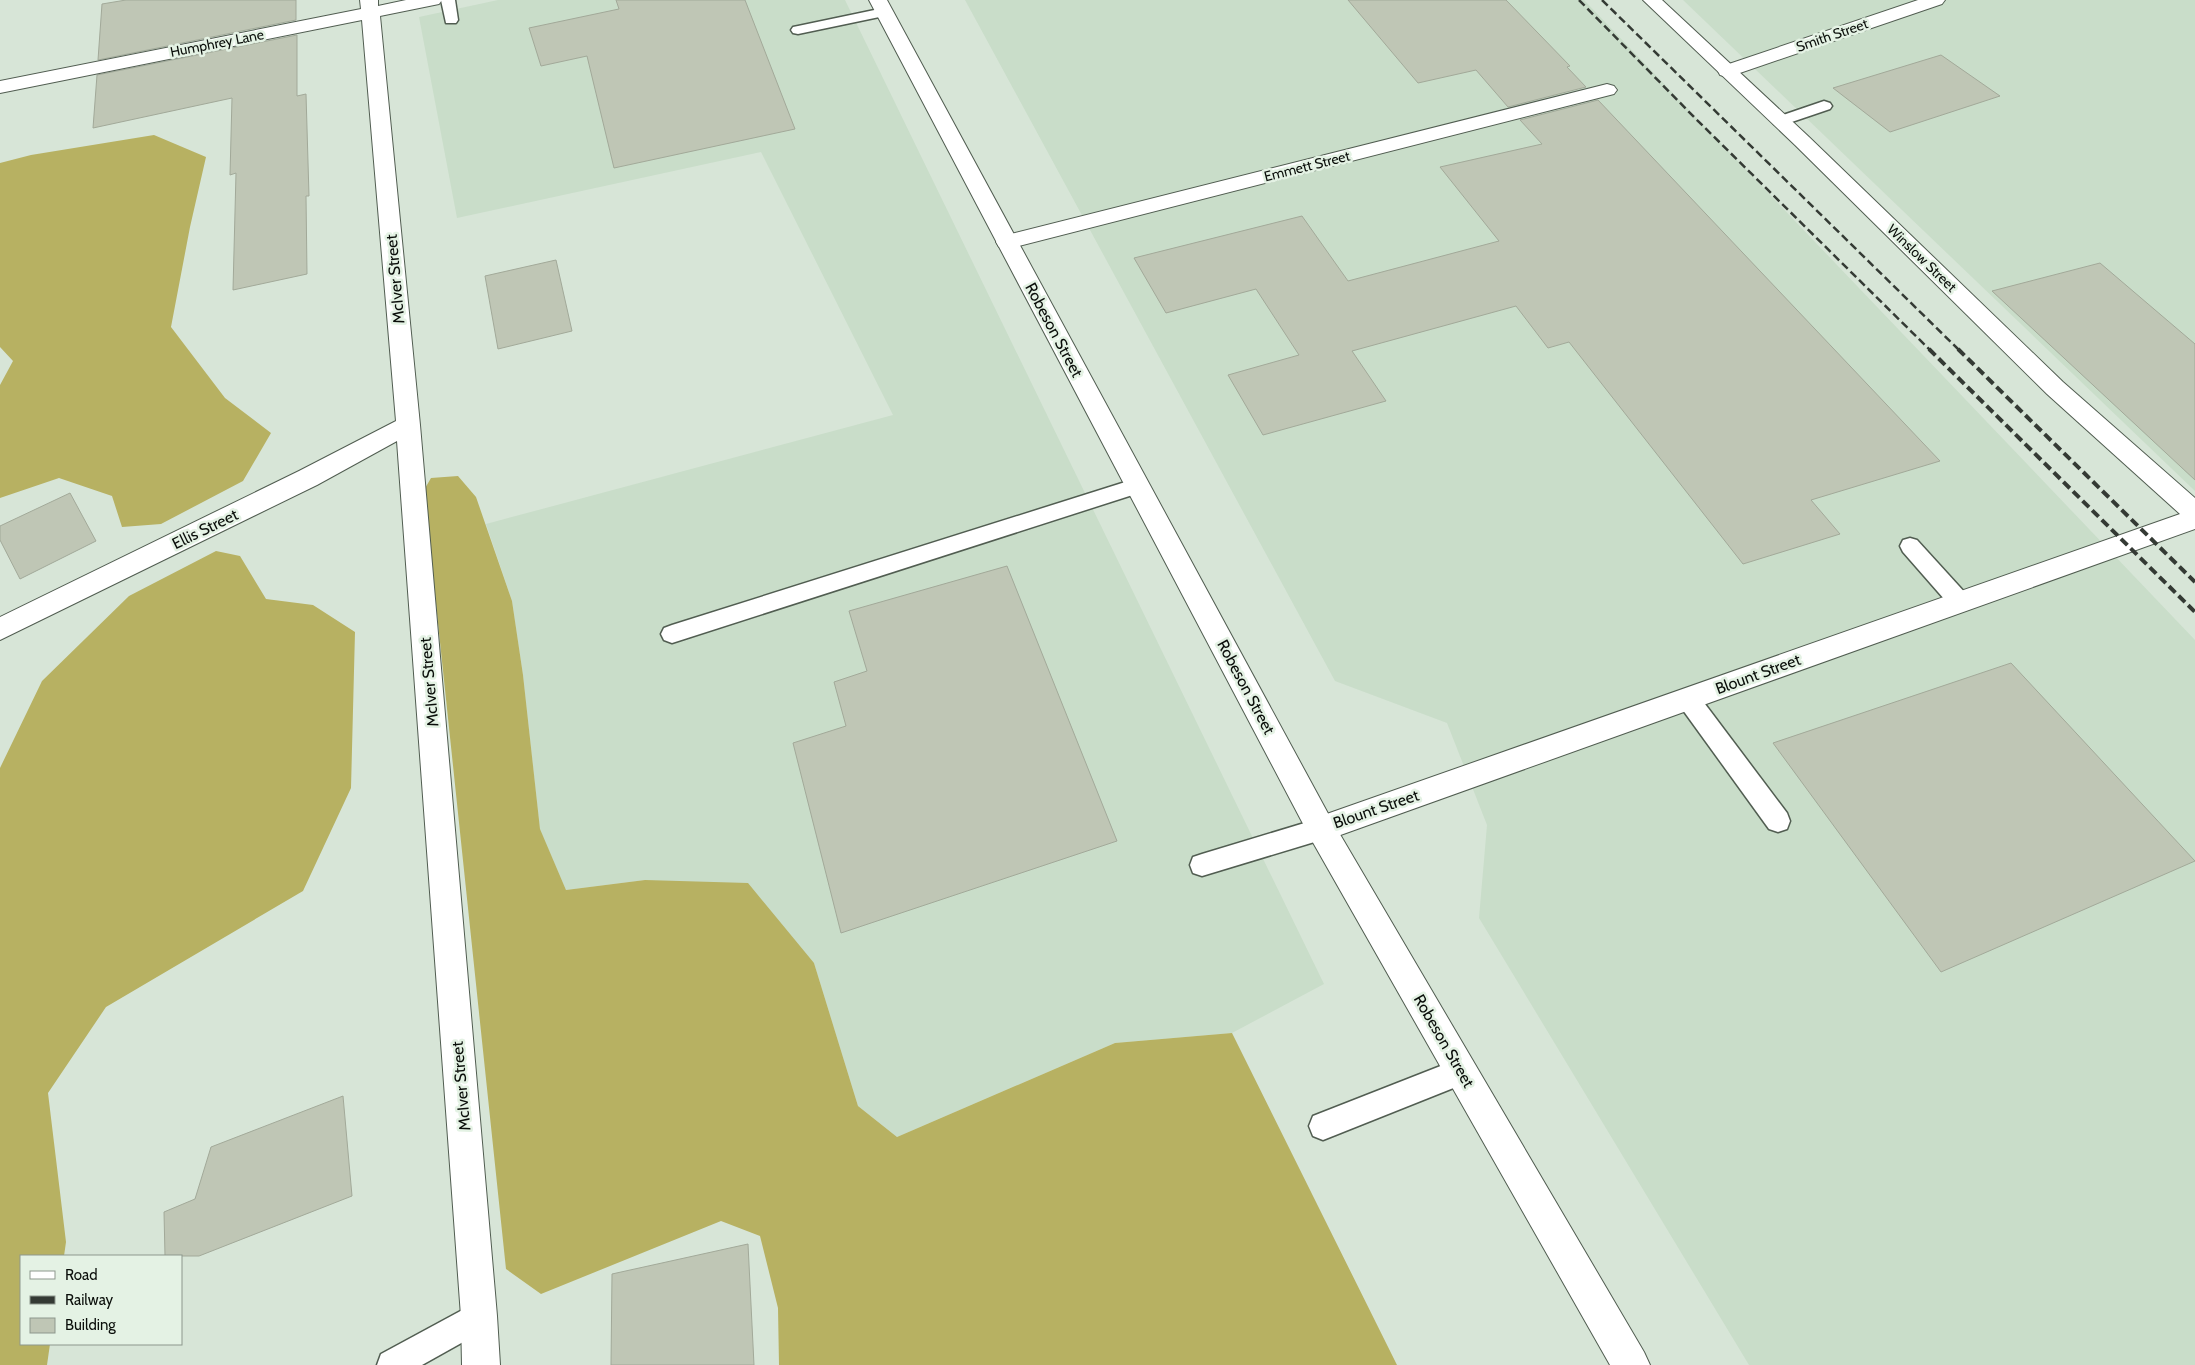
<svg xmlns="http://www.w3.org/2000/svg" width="2195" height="1365" viewBox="0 0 2195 1365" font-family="Cabin,sans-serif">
<rect width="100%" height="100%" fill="#d7e5d7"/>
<g fill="#c9ddc9">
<path d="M498 0H845L1324 984 1232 1033 1115 1043 897 1137 858 1106 814 963 645 880 566 890 540 830 523 675 512 601 486 524 893 415 761 152 457 218 419 17Z"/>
<path d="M965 0H1584L2195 640V1365H1749L1479 918 1487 825 1447 723 1335 681Z"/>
<path d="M1683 0H2195V491Z"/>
</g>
<g fill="#b7b162">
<path d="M154 135 206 157 190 227 171 327 225 398 271 433 243 481 161 524 122 527 112 496 59 478 0 498V385L13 361 0 347V163L31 155Z"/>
<path d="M458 476 476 497 512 601 523 675 540 829 566 890 645 880 748 883 814 963 858 1106 897 1137 1115 1043 1232 1033 1397 1365H779L778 1308 760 1236 721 1221 541 1294 506 1269 424 490 431 478Z"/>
<path d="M216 551 240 556 266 599 313 605 355 632 351 788 303 891 106 1007 48 1093 66 1242 64 1256H21V1344H50L47 1365H0V768L42 681 129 596Z"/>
</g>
<g fill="#bfc6b5" stroke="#a2a999">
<path d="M126 0H296V20L98 60 102 4Z"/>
<path d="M616 0H745L795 129 614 168 587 56 541 66 529 28 619 9Z"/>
<path d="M1348 0H1506L1570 66 1567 67 1586 87 1508 107 1476 70 1418 83Z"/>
<path d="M297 35V96L306 94 309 196H306L307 274 233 290 236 173 230 175 232 98 93 128 97 75Z"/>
<path d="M1941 55 2000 96 1890 132 1833 88Z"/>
<path d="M1598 100 1940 461 1811 500 1840 534 1743 564 1569 342 1548 348 1516 306 1352 351 1386 401 1263 435 1228 375 1299 355 1256 289 1166 313 1134 258 1302 216 1348 281 1499 241 1440 167 1542 144 1520 120Z"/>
<path d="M556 260 572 331 498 349 485 276Z"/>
<path d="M2100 263 2195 344V480L1992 291Z"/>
<path d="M70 493 96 541 20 579 0 540V526Z"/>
<path d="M1007 566 1117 841 841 933 793 743 846 726 834 682 867 671 849 611Z"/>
<path d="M2011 663 2195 861 1941 972 1773 743Z"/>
<path d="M343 1096 352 1196 199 1256H165L164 1212 195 1199 211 1147Z"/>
<path d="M748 1244 754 1365H611L612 1274Z"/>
</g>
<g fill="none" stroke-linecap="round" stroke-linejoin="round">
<g stroke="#515d51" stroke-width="3">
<g id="service">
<path d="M441 0H455L458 20 456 23H446Z"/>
<path d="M884 8 889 9 891 12 889 15 798 34 793 33 791 30 793 27 798 26Z"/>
<path d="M1824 101 1830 103 1832 106 1830 109 1780 126 1774 124 1772 121 1774 118Z"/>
<path d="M1138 478 1145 481 1148 486 1145 491 672 643 664 640 661 634 664 628 672 625Z"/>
<path d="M1910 538 1917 540 1968 596 1971 602 1968 608 1960 611 1952 608 1903 552 1900 546 1903 540Z"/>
<path d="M1688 689 1696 692 1787 813 1790 821 1787 829 1778 832 1769 829 1680 706 1677 699 1680 692Z"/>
<path d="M1321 818 1330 821 1333 829 1330 837 1321 840 1202 876 1193 873 1190 865 1193 857 1202 854Z"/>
<path d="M1461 1058 1471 1061 1474 1071 1471 1081 1323 1140 1313 1136 1309 1126 1313 1116Z"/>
<path d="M479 1301 490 1305 494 1316 490 1327 422 1365H377L381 1354Z"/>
</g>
</g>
<g stroke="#515d51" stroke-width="2">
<g id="minor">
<path d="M360 0H378V6L406 0H442L439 4 380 16 420 425 497 1316 500 1365H462L461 1316 397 441 317 485 0 640V617L299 471 396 421 362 20 0 93V81L361 9Z"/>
<path d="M1918 0H1945L1942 4 1734 75 1727 77 1720 75 1718 71 1720 67Z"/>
<path d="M1607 84 1614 86 1617 90 1614 94 1007 249 999 247 996 242 999 237 1007 235Z"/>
</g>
</g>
<g stroke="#515d51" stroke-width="2">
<path id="tertiary" d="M1643 0H1662L1809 137 2063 382 2195 498V529L1321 842 1311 839 1306 829 1311 819 1321 816 2180 514 2047 394 1795 145Z"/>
</g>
<g stroke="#515d51" stroke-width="2">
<path id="primary" d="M869 0H887L1331 819 1644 1352 1650 1365H1610L1311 839Z"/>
</g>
<use href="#service" fill="#fff" fill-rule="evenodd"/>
<use href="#minor" fill="#fff" fill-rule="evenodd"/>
<use href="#tertiary" fill="#fff" fill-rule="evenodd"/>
<use href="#primary" fill="#fff" fill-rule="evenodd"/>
<g stroke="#343a34" stroke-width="2.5" stroke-dasharray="8 4" stroke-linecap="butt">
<path d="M1579 0 1694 117 1930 350"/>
<path d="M1602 0 1959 350"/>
</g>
<g stroke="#343a34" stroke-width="4" stroke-dasharray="9 4.5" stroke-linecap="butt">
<path d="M1929 349 2195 612"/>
<path d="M1958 349 2195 582"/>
</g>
</g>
<g text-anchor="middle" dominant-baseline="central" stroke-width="5" stroke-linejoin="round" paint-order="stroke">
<g font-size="14" fill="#0a0e0a" stroke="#e4f2e4">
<text transform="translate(1832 35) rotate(-19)">Smith Street</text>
<text transform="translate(217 43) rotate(-11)">Humphrey Lane</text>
<text transform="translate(1307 166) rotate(-14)">Emmett Street</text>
<text transform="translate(1922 258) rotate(44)">Winslow Street</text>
</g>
<g font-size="16" fill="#0a0e0a" stroke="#e4f2e4">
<text transform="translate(395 279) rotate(-95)">McIver Street</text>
<text transform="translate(1054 330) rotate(62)">Robeson Street</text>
<text transform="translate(205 529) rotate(-26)">Ellis Street</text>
<text transform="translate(1758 674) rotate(-20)">Blount Street</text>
<text transform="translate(429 682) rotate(-95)">McIver Street</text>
<text transform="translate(1246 687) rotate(62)">Robeson Street</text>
<text transform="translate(1376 809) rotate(-19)">Blount Street</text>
<text transform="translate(1444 1041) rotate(60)">Robeson Street</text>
<text transform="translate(461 1086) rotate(-95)">McIver Street</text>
</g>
</g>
<rect x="20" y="1255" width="162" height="90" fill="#e4f2e4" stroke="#8d978d"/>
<rect x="30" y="1271" width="25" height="8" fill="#ffffff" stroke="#8d978d"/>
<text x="65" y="1280" font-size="15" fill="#0a0e0a">Road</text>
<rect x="30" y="1296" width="25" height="8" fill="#343a34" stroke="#8d978d"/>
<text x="65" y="1305" font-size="15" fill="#0a0e0a">Railway</text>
<rect x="30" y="1318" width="25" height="15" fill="#bfc6b5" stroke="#8d978d"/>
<text x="65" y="1330" font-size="15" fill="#0a0e0a">Building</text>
</svg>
